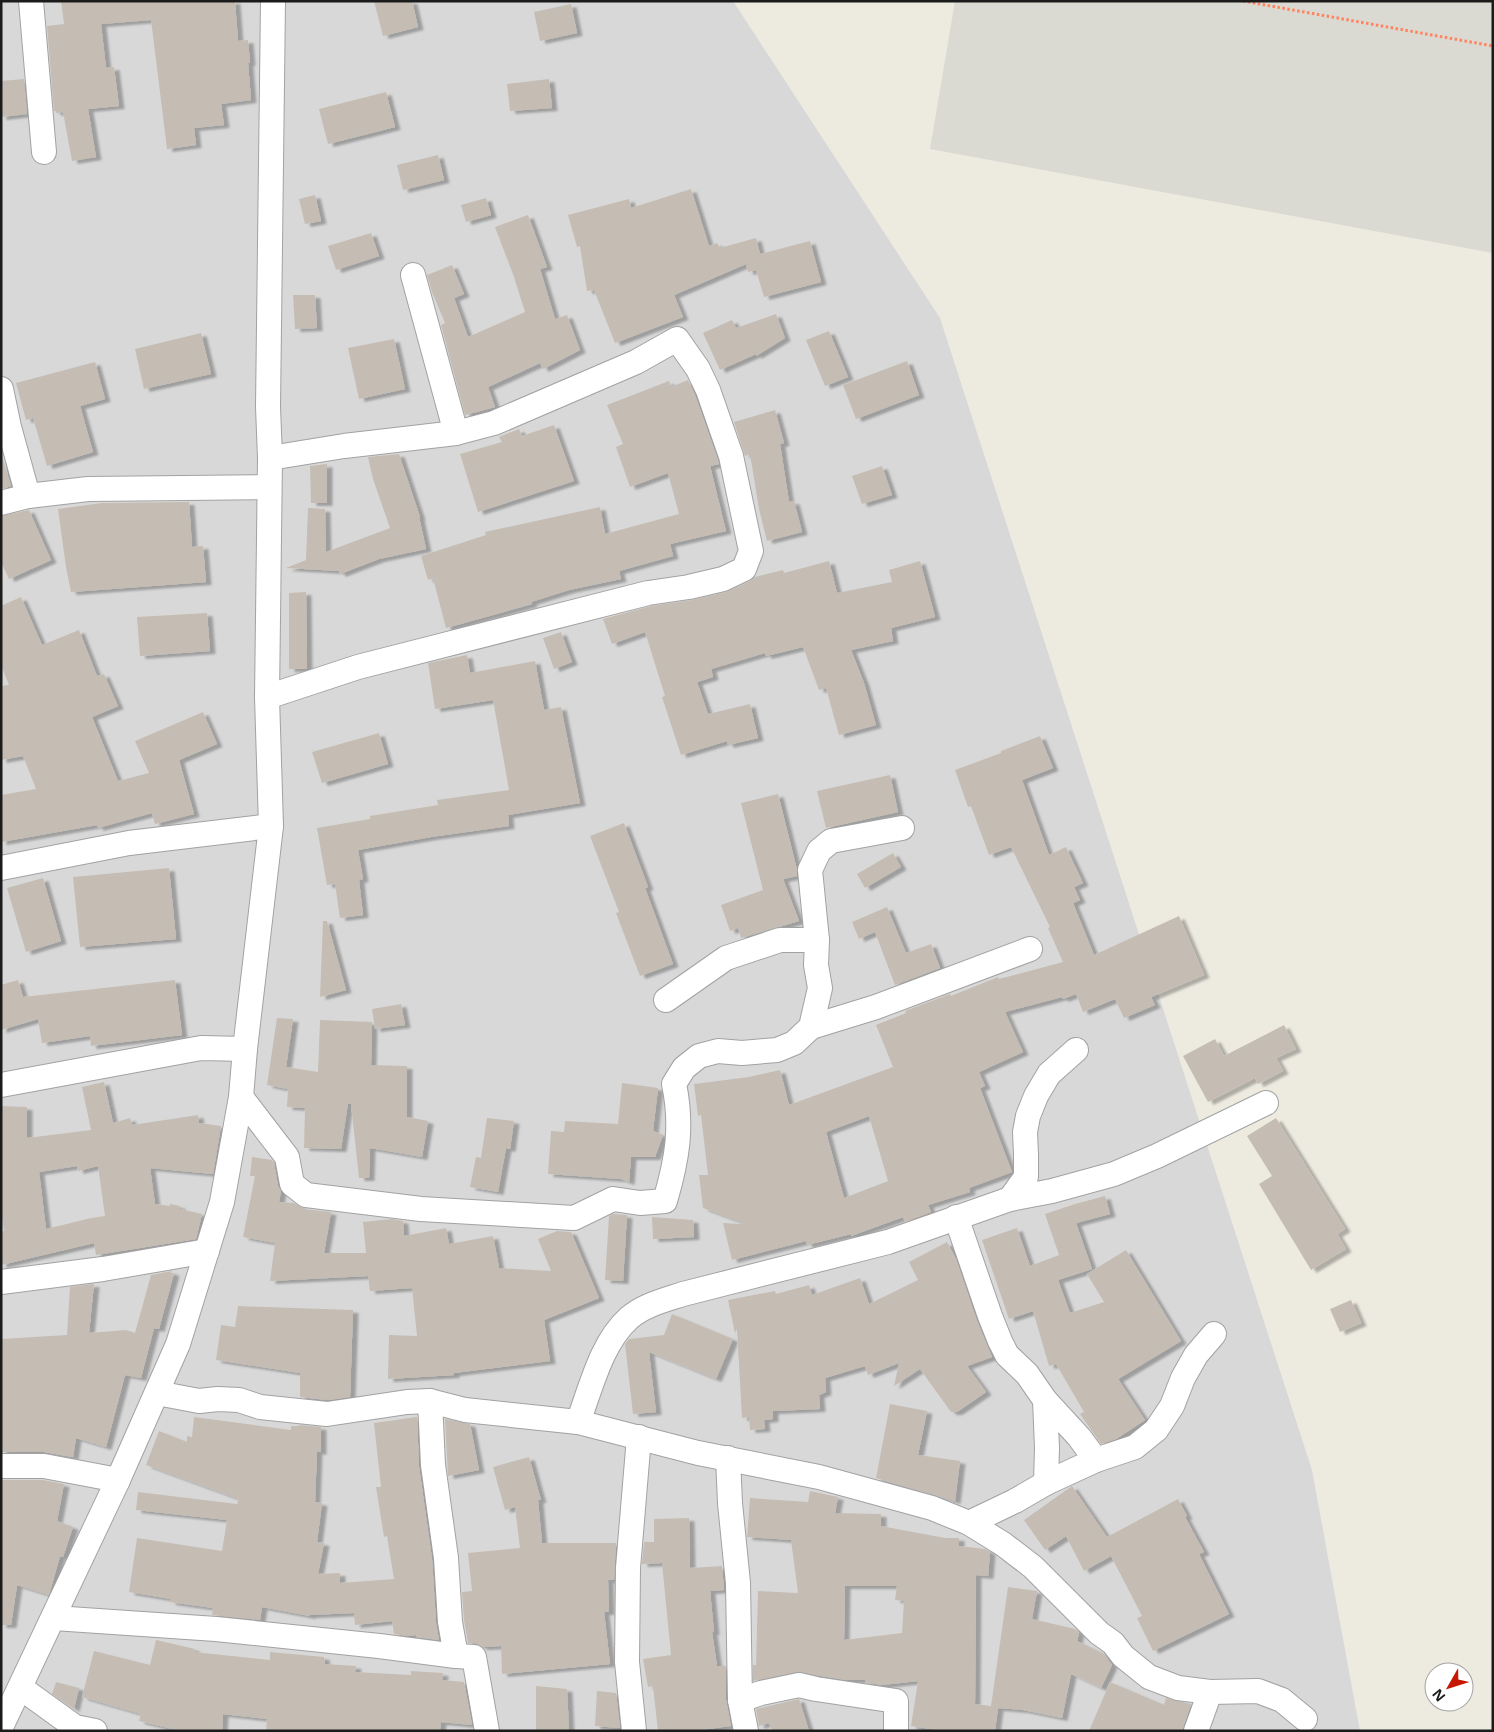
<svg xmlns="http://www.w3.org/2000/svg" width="1494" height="1732" viewBox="0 0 1494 1732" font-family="'Noto Sans',sans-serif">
<defs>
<filter id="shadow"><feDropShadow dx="5.5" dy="3" stdDeviation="1" flood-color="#0004"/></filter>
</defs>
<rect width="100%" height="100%" fill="#edebe0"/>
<path fill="#d9d8d8" d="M1 1H733L940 318 1312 1470 1360 1731H1Z"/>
<path fill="#dbdad2" d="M955 1H1493V253L930 149Z"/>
<g fill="#c5bdb3" fill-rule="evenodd" filter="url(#shadow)">
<path d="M61 1H235L238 41 248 40 250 63H248L251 100 221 104 224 125 194 128 196 145 167 149 151 20 101 24 106 68 114 67 119 106 88 109 96 157 72 161 63 112 56 113V111H54L47 26 64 24Z"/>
<path d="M374 1H412L418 27 383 36Z"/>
<path d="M571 4 577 33 540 41 534 12Z"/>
<path d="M24 79 27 114 1 117V81Z"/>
<path d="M549 79 552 108 510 111 507 84Z"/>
<path d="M386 92 395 127 328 144 319 109Z"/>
<path d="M438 155 444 180 403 190 397 165Z"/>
<path d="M691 189 709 246 717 243 720 248 756 238 760 254 810 241 821 282 764 297 756 270 748 272 746 264 674 295 683 317 615 343 594 290 587 291 580 246 577 247 568 215 629 199 631 208Z"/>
<path d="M315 195 321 221 305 224 299 199Z"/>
<path d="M486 198 491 215 466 222 461 205Z"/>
<path d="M528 215 547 267 540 269 555 319 567 315 580 350 543 369 540 363 488 387 495 407 465 415 441 325 445 323 432 292 427 275 452 265 464 294 454 298 468 337 525 312 514 277 495 227Z"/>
<path d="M371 233 379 256 336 270 328 246Z"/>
<path d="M293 295H315L317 328 295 329Z"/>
<path d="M776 314 785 338 756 356V354L720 370 703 333 732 320 736 328Z"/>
<path d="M829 331 848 377 825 386 806 340Z"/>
<path d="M201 333 211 374 144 389 135 349Z"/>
<path d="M394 339 405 389 359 399 348 348Z"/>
<path d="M907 361 919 395 856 419 843 385Z"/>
<path d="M95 362 105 399 80 406 93 452 47 466 33 418 26 420 16 383Z"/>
<path d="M688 380 695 395 718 460 719 464 710 466 726 531 670 544 673 556 619 571 621 579 569 590 531 602 532 604 446 628 433 578 428 580 421 556 486 535 485 532 600 507 605 534 679 514 668 473 630 487 616 447 623 444 607 405 669 381 671 387Z"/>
<path d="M775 410 784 443 780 444 789 502 794 501 802 532 767 541 759 509 750 454 745 456 734 422Z"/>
<path d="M554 425 574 481 478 512 460 454 502 442 499 437 519 429 522 436Z"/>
<path d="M399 454 420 517H419L426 549 379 559 340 574 339 571 286 568 306 560 308 508 325 509 326 552 390 528 373 479 368 457Z"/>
<path d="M2 456 11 486 1 489V457Z"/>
<path d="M327 464V503H311L310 466Z"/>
<path d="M882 466 892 495 862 504 852 476Z"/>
<path d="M189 502 192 547 203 546 206 582 71 592 66 567 58 509 102 503Z"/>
<path d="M29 510 51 560 9 579 1 562V516Z"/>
<path d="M829 561 837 593 892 582 889 570 920 561 935 617 891 628 893 641 851 650 864 683 876 725 839 735 826 688 819 690 803 647 766 656 765 653 711 669 713 677 697 682 708 714 750 704 758 738 728 745 727 741 681 755 662 697 665 696 645 632 612 644 603 619 651 606 692 600 726 592 750 581 755 577 783 570 784 573Z"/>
<path d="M306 592 307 669H289V593Z"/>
<path d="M21 597 42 645 79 630 97 676 104 674 118 706 92 717 118 781 149 773 135 741 203 712 217 744 179 760 194 814 155 824 152 813 98 828 97 825 1 842V795L36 789 23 756 1 760V686L9 685 1 665V606Z"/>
<path d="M207 613 210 651 140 656 137 617Z"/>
<path d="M561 632 572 662 554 669 543 638Z"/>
<path d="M467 655 470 673 535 661 544 710 561 707 580 803 508 815 509 826 431 837 358 850 363 879 359 880 363 915 340 918 335 884 327 885 317 828 370 819V816L438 805 437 800 509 790 493 700 435 709 428 663Z"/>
<path d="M379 733 388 764 322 783 312 752Z"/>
<path d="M1040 736 1053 768 1022 780 1049 855 1066 847 1083 883 1074 887 1080 900 1073 903 1094 955 1179 916 1204 975 1151 997 1155 1005 1124 1018 1115 999 1083 1012 1076 994 1063 999 1062 997 1005 1012 1023 1052 979 1072 985 1086 980 1088 1012 1172 969 1188 970 1192 928 1205 931 1212 905 1222 903 1217 851 1236V1234L807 1245 806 1241 732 1260 723 1223 741 1224V1222L703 1208 699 1175H708L701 1115 698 1116 694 1084 749 1077 780 1070 789 1105 893 1067 876 1025 906 1013 905 1011 950 994 951 996 998 977 999 979 1063 962 1048 928 1050 927 1011 847 989 855 971 806 968 807 955 770 1001 753V751ZM869 1116 888 1181 844 1198 826 1132Z"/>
<path d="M890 775 898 812 826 828 817 791Z"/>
<path d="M778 794 797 870V876L783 879 799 921 741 938 738 928 730 931 721 905 763 890 741 803Z"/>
<path d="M624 823 648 887 645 888 673 964 640 976 616 913 619 912 590 836Z"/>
<path d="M893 853 901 867 865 888 857 874Z"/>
<path d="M169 868 176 939 80 947 73 877Z"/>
<path d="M43 878 61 941 26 952 7 888Z"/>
<path d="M887 907 906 953 931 944 940 968 895 985 875 932 859 939 852 922Z"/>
<path d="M323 921H327L346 990 320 997Z"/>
<path d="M18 980 23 997 175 980 182 1035 91 1046 90 1036 42 1043 38 1019 1 1030V985Z"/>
<path d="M401 1004 405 1025 375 1029 372 1009Z"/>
<path d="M277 1018 293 1019 286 1067 318 1072 320 1020 372 1022 371 1065 407 1066V1117L428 1121 422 1157 370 1148 369 1178H359L351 1104 348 1103 341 1149 304 1148 305 1108 287 1107 288 1089 267 1085Z"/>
<path d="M1284 1025 1296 1049 1276 1058 1283 1071 1258 1084 1255 1078 1208 1102 1183 1056 1215 1039 1224 1056Z"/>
<path d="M104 1082 113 1123 130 1118 132 1125 198 1115 199 1123 221 1126 213 1174 150 1168 155 1204 170 1206V1204L180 1206V1209L202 1214 196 1239 96 1255 94 1243 1 1265V1232L4 1231 1 1209V1106L27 1107V1138L91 1130 82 1087ZM77 1166 78 1171 98 1166 105 1216 91 1218 46 1229 39 1172Z"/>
<path d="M622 1083 658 1088 653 1131 663 1135 655 1157H631L629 1182 621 1179 548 1174 551 1131 564 1132 565 1121 618 1124Z"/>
<path d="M487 1118 514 1121 510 1149 506 1148 498 1192 470 1187 476 1157 481 1158Z"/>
<path d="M1276 1118 1345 1229 1337 1234 1346 1249 1311 1270 1259 1184 1272 1176 1247 1136Z"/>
<path d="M252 1157 272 1160 274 1163 278 1186 281 1191 279 1202 294 1203 304 1209 331 1212 324 1253H366L363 1222 392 1219 403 1221 404 1236 446 1228 449 1244 493 1236 499 1268 551 1271 538 1239 557 1231 571 1232 599 1298 544 1320 550 1361 454 1373V1375L388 1379 389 1335 417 1336 412 1288 370 1291 368 1276 270 1281 275 1243 243 1237 255 1176H250Z"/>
<path d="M1105 1196 1110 1214 1076 1223 1092 1269 1058 1280 1070 1313 1104 1302 1087 1274 1126 1250 1181 1341 1118 1379 1145 1420 1116 1439 1101 1444 1080 1414 1084 1412 1056 1364 1049 1366 1033 1311 1009 1319 982 1240 1017 1228 1030 1266 1059 1255 1045 1214 1075 1204Z"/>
<path d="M613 1214 627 1215 623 1281 605 1280 609 1216Z"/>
<path d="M652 1217 693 1220 694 1237 653 1239Z"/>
<path d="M947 1242 956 1259 977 1321 992 1357 967 1366 986 1392 957 1412H951L920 1369 894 1386 899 1363 868 1375 865 1366 825 1378 826 1392 819 1395 820 1409 773 1411V1419L764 1420 765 1429 750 1430 749 1417 742 1418 737 1329 735 1333 728 1300 775 1291 776 1294 809 1285 812 1295 860 1278 869 1304 918 1280 909 1262Z"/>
<path d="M172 1271 171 1273H174L159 1329 154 1328 141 1378 125 1375 106 1447 76 1438 73 1457 44 1452H1V1339L67 1335 70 1287 92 1284H94L89 1333 126 1330 135 1333 151 1275Z"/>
<path d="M1351 1300 1361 1323 1340 1332 1330 1309Z"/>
<path d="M238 1306 353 1310 350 1397 328 1400 300 1397V1373L216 1360 221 1325 235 1327Z"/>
<path d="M672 1314 733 1339 716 1379 649 1352 656 1412 633 1414 625 1344 629 1339 664 1335Z"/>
<path d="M890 1404 927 1411 918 1455 960 1461 955 1501 876 1478Z"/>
<path d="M194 1417 291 1430V1426H299V1425L321 1427V1452L317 1451 315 1502 322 1503 317 1542 324 1543 318 1574 340 1573V1583L394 1579 387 1536 384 1537 376 1487H381L374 1423 417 1417 419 1467 432 1559 436 1623 439 1640 416 1637V1635L408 1636 394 1634 392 1621 355 1625 354 1613 310 1615V1616L262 1607 260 1620 212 1615 213 1608 170 1602 171 1599 129 1592 137 1538 222 1551 227 1520 136 1510 138 1492 237 1504 239 1499 146 1465 159 1431 187 1442V1436L192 1437Z"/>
<path d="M445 1419 470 1424 479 1470 448 1476Z"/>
<path d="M529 1457 541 1500H538L542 1543H616L614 1580H608L609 1612H604L610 1664 502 1674 501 1646 483 1647 475 1643H468L464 1620 462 1592 472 1591 468 1553 520 1548 515 1507 505 1510 493 1467Z"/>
<path d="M1 1480H43L64 1484 57 1521 73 1527 63 1557 60 1556 49 1595 17 1585 11 1625H1Z"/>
<path d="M1072 1486 1107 1537 1178 1499 1187 1516 1185 1517 1204 1552 1199 1554 1229 1614 1153 1651 1137 1618 1142 1616 1111 1556 1084 1571 1066 1536 1045 1550 1024 1520Z"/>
<path d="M810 1491 838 1497 835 1513 881 1514V1526L945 1538H959V1546L985 1549 990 1552 988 1576 976 1575 975 1704 991 1706 1008 1587 1037 1591 1032 1619 1075 1629 1079 1633 1077 1641 1104 1654 1112 1665 1101 1688 1071 1674 1062 1718 1023 1710 998 1708 995 1731H944L911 1726 918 1681 882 1685 865 1682V1680H846L797 1672 753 1681V1665H756L758 1591 798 1593 791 1540 747 1537 750 1498 808 1502ZM845 1586H897L895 1600 904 1601 902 1633 844 1640Z"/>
<path d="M689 1518 690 1568 722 1566 724 1590 710 1591 714 1632H712L717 1666H726V1700L731 1726 692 1731H658L653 1686 648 1687 643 1659 671 1655 662 1563 642 1564 644 1542H654V1519Z"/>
<path d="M156 1640 195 1649 194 1652 270 1660V1652L324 1657 325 1664 356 1666 355 1672 411 1675V1671L443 1673 442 1680 464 1682 472 1725 441 1722 440 1731H266L267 1719 223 1714 222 1731H181L139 1721 141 1714 82 1697 94 1651 150 1665Z"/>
<path d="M56 1682 79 1688 74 1709 52 1694Z"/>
<path d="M1110 1682 1164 1705 1166 1698 1191 1704 1182 1731H1089Z"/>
<path d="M536 1686 567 1689 569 1731H536Z"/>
<path d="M597 1691 616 1693 620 1728 595 1726Z"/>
<path d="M799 1699 809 1731H772L769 1723 759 1726 756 1709Z"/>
</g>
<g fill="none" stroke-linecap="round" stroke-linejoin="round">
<g stroke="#a2a2a2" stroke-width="26">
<g id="minor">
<path d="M31 1 44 152"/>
<path d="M413 275 456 433"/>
<path d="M1 389 9 427 28 496"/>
<path d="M1 503 28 496 88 489 269 487"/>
<path d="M267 697 358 667 648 593 689 587 723 579 744 569 751 551 731 456 708 390 698 369 677 339 636 362 494 423 456 433 344 446 270 458"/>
<path d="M1 868 129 843 271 826"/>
<path d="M666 1000 726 958 780 940H817"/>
<path d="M811 1027 876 1007 1030 949"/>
<path d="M1 1085 201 1048 245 1049"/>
<path d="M241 1097 287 1157 292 1184 306 1195 421 1209 574 1218 613 1199 640 1203 665 1201C677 1160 683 1127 674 1084L684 1068 699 1056 718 1051 742 1053 777 1050 794 1043 811 1027 820 988 816 965 817 940 810 870 819 851 831 841 902 828"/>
<path d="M1010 1199 1026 1177V1155L1025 1132 1028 1116 1036 1096 1049 1074 1076 1050"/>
<path d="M956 1217 990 1316 1000 1341 1007 1355 1027 1374 1045 1400 1079 1437 1096 1460"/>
<path d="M1 1282 103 1269 207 1251"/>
<path d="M157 1393 199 1401 218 1399 239 1400 260 1407 327 1414 407 1402 430 1401 465 1410 578 1422 698 1453 819 1477 932 1508 969 1523 1003 1544 1033 1567 1099 1633 1113 1643 1123 1656 1149 1677 1178 1688 1210 1692 1258 1691 1282 1700 1305 1719"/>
<path d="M1045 1400 1047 1448 1046 1483"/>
<path d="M430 1401 433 1465 446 1558 450 1622 456 1656"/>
<path d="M578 1422C591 1388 601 1343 629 1318 644 1305 665 1300 683 1294L888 1242 1010 1199 1052 1191 1114 1174 1157 1156 1266 1103"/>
<path d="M728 1458 730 1503 738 1583 740 1700 746 1731"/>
<path d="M1 1466H44L118 1480"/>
<path d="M969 1523 1015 1501 1046 1483 1096 1460 1135 1447 1156 1430 1172 1406 1183 1378 1196 1355 1214 1334"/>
<path d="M54 1618 216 1629 379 1646 456 1656 474 1657 487 1731"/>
<path d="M21 1688 75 1727 95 1731"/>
<path d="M740 1700 761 1693 799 1685 816 1689 896 1701V1731"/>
<path d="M1 1727 118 1480 178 1344 222 1202 241 1097 245 1049 271 826 267 697 270 458 268 407 273 1"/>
<path d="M634 1731 627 1662 628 1568 639 1437"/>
<path d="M1196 1731 1210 1692"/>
</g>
</g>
<path stroke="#ff835f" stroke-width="3" stroke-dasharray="2.5 2.5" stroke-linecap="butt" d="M1243 1 1493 46"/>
<use href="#minor" stroke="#fff" stroke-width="24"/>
</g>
<rect width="1494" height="1732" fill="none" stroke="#1b1b1b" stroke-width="5"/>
<g transform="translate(1449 1687) rotate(231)"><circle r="24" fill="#ffffff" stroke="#a4a4a4"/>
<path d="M0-4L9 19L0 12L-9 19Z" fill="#c61800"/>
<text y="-8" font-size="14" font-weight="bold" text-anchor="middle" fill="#1b1b1b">N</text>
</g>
</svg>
